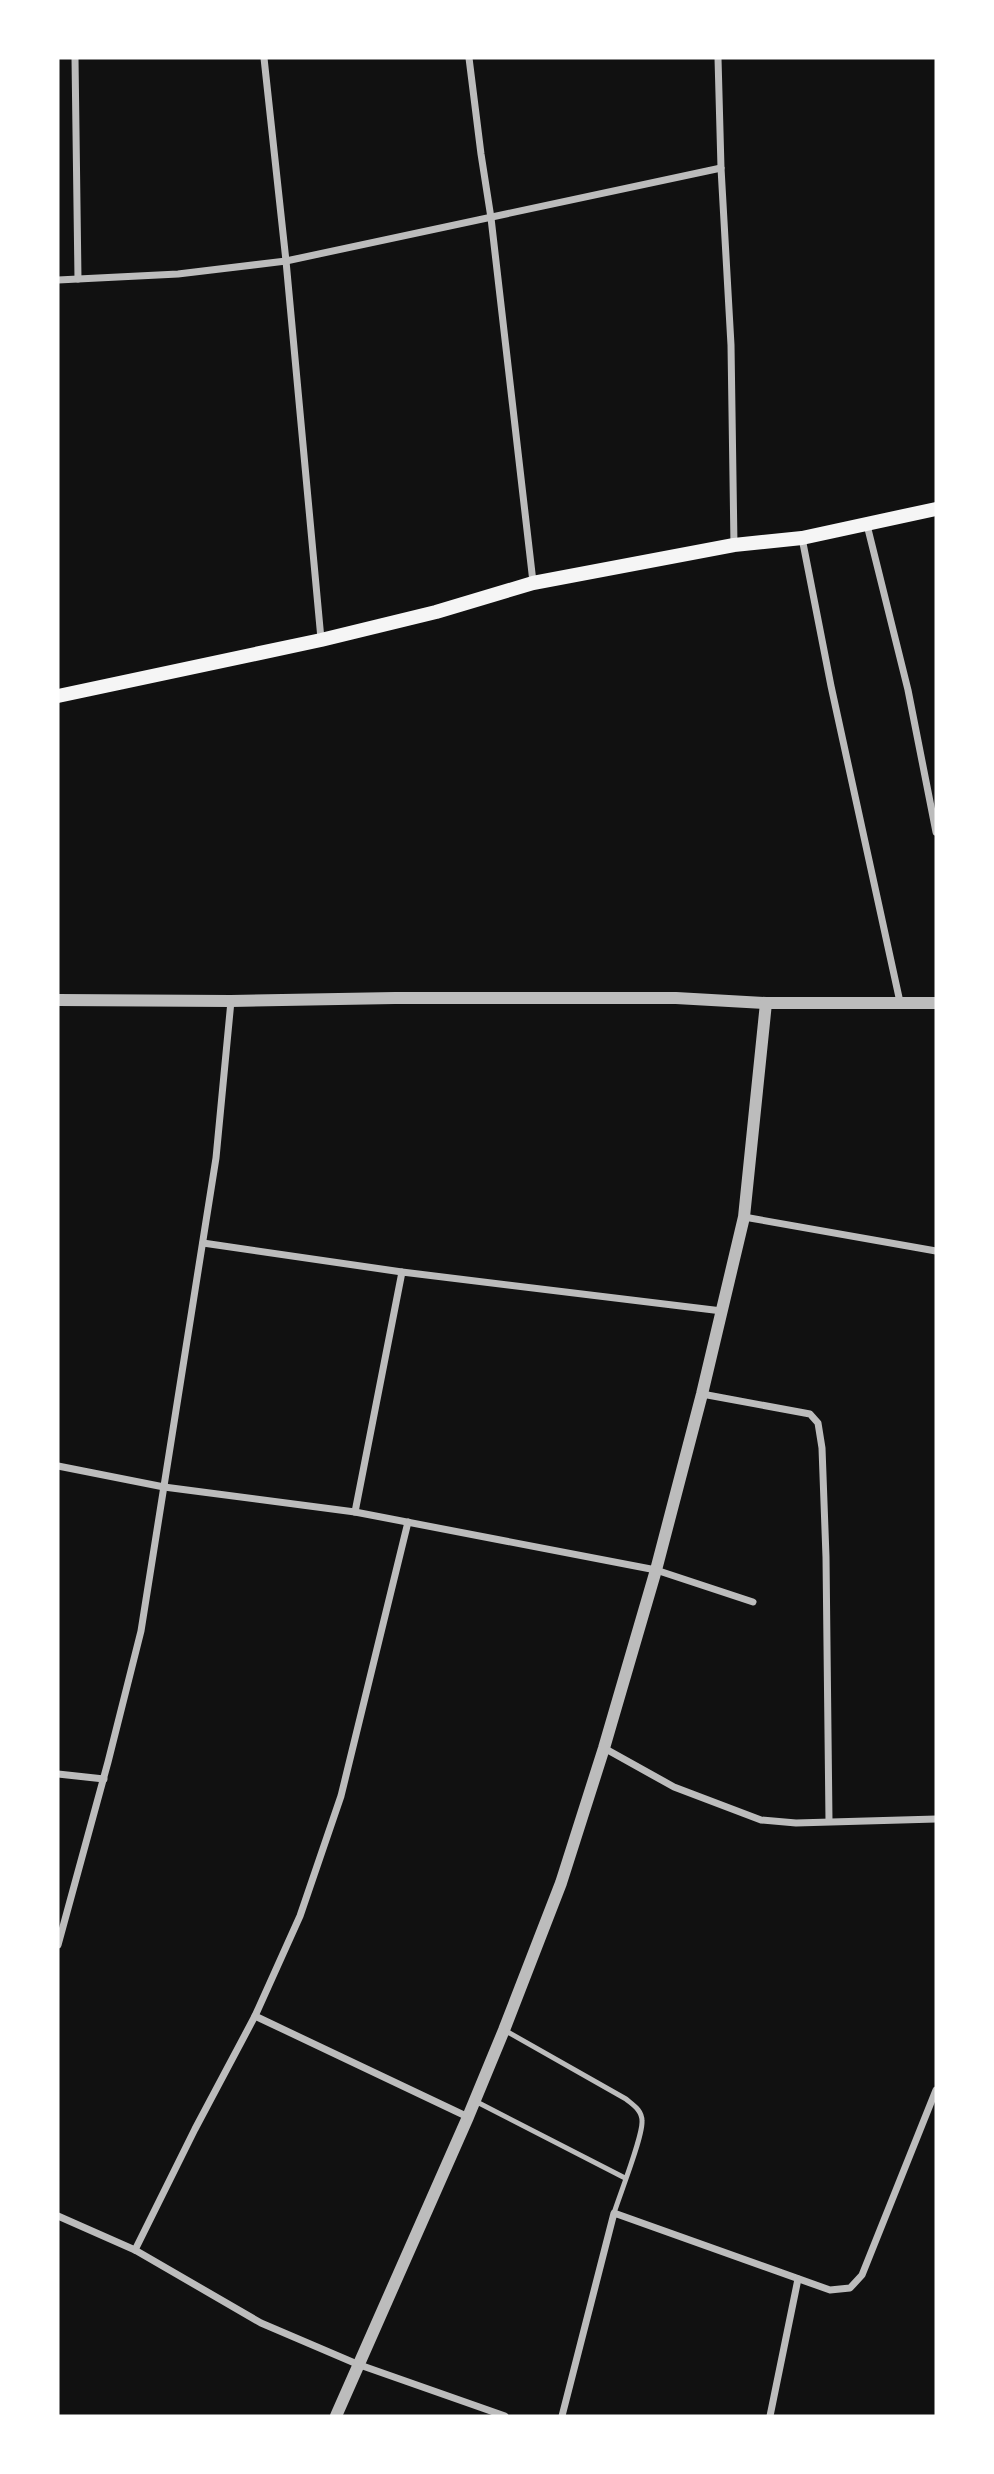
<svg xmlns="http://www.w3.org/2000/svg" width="994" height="2474" viewBox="0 0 994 2474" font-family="Commissioner,sans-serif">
<rect width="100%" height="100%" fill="#111"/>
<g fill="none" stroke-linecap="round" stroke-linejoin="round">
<g stroke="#bcbcbc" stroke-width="5">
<path d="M506 2031 626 2099C633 2105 642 2110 642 2121 643 2136 620 2194 614 2213"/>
<path d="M475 2101 625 2178"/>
</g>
<g stroke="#bcbcbc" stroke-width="7">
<path d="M75 58 78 279"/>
<path d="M264 58 286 261 321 639"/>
<path d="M469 58 481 154 491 218 533 582"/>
<path d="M718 58 721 168 731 345 734 545"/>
<path d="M58 280 178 274 286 261 721 168"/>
<path d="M867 525 908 690 936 832"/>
<path d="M802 538 831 686 900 1002"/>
<path d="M744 1217 936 1251"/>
<path d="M203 1243 402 1272 722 1311"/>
<path d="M702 1394 810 1414 818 1423 822 1448 826 1557 829 1821"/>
<path d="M58 1466 164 1487 355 1512 656 1570 753 1602"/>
<path d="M355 1512 402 1272"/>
<path d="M604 1748 674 1787 761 1820 796 1823 936 1819"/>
<path d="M58 1774 104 1779"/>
<path d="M58 1945 108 1762 141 1631 216 1158 231 1001"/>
<path d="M255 2016 468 2117"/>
<path d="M58 2216 135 2250 261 2323 357 2364 505 2416"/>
<path d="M135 2250 195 2129 255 2016 300 1916 341 1796 408 1522"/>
<path d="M562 2416 614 2213 830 2290 850 2288 862 2275 936 2090"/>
<path d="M770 2416 798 2279"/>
</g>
<g stroke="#bcbcbc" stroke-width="12">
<path d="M58 1000 231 1001 395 998H676L766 1003H936"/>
<path d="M336 2416 468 2117 504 2030 561 1883 604 1748 656 1570 702 1394 744 1217 766 1003"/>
</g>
<path stroke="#f5f5f5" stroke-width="14" d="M58 696 321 640 436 612 533 583 734 545 802 538 936 509"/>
</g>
<rect width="994" height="2474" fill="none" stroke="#ffffff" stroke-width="119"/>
</svg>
